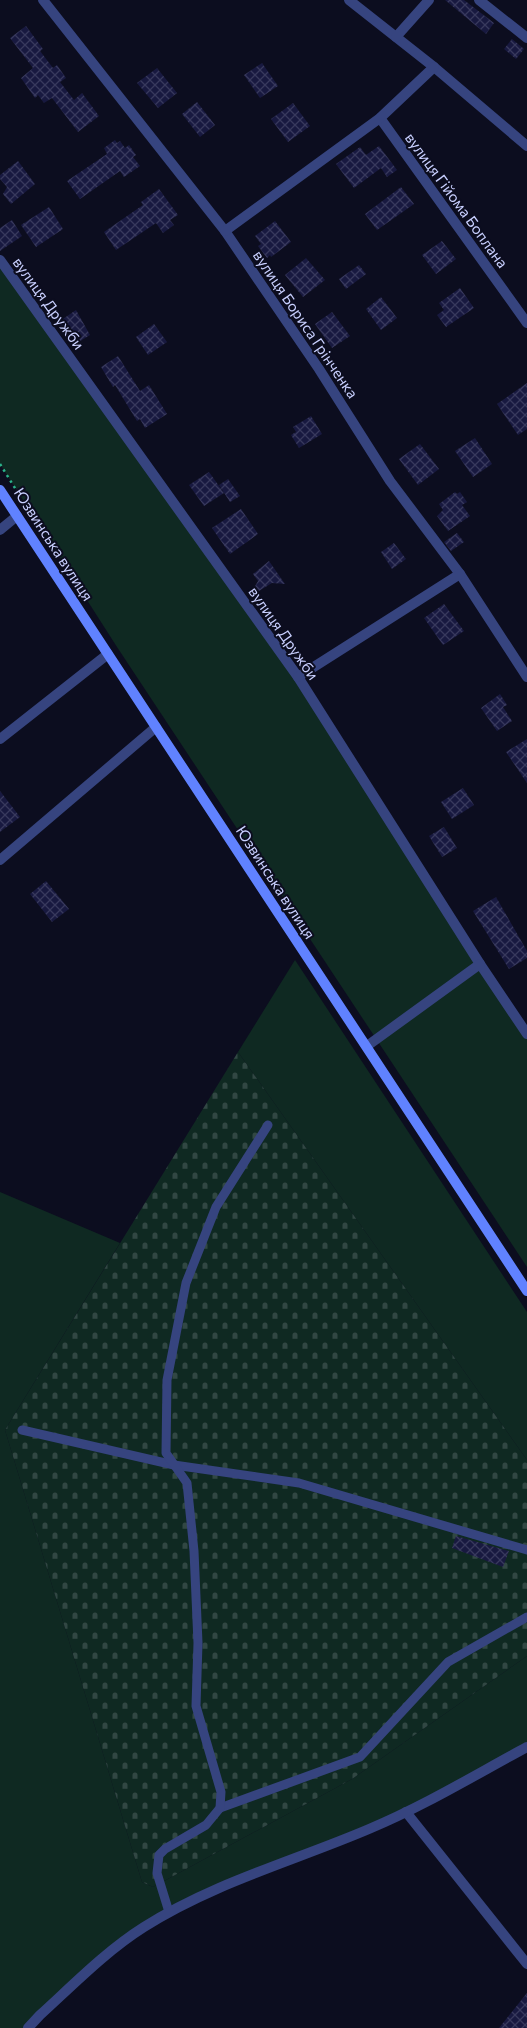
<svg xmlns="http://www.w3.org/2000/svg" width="527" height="2028" viewBox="0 0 527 2028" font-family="Commissioner,sans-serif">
<defs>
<pattern id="cemetery-stones" width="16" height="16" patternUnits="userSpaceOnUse" patternTransform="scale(1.25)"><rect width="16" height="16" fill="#0f2922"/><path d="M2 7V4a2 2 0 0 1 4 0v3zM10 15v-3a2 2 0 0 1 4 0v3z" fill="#314743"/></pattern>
<pattern id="building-cross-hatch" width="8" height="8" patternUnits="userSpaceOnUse" patternTransform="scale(1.25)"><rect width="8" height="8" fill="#181940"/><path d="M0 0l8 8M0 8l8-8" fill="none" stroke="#38395d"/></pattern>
</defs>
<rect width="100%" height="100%" fill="#0c0d1f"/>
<g fill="#0f2922">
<path d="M0 260 298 677 527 1037V1267L117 647 0 464Z"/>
<path d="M295 960 527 1312V1460L238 1052Z"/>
<path d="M0 1192 120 1243 5 1430 142 1882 153 1887 352 1779 527 1656V1747L406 1812 225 1885 144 1927 28 2028H0Z"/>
</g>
<path fill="url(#cemetery-stones)" d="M238 1052 527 1460V1656L352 1779 153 1887 142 1882 5 1430Z"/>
<g fill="url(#building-cross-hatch)">
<path d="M445 0H464L494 23 486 34Z"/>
<path d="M26 26 43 49 40 51 53 68 57 65 66 78 60 82 74 100 82 93 99 116 78 132 52 98 44 103 38 95 35 98 21 78 33 68 10 38Z"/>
<path d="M512 39 524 49 516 59 504 49Z"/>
<path d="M262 63 278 86 260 98 244 75Z"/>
<path d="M157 68 177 93 158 108 137 83Z"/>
<path d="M197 102 215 125 200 137 182 114Z"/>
<path d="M293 103 310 126 288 142 271 119Z"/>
<path d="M115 140 117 143 120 141 125 148 129 145 136 155 133 157 140 166 124 177 120 171 80 199 67 181 107 154 104 148Z"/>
<path d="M379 146 397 170 387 177 381 168 354 188 336 164 360 147 366 155Z"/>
<path d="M18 161 35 184 11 204 3 194 7 187 0 179V175Z"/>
<path d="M401 187 414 204 377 230 365 214Z"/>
<path d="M159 189 178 215 170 220 174 225 163 233 156 223 116 250 104 232 143 205 141 202Z"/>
<path d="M49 207 63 229 36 247 21 225Z"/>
<path d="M12 220 22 236 0 251V228Z"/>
<path d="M275 221 291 242 271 257 270 255 267 258 258 246 261 244 255 236Z"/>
<path d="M442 241 456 259 436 274 422 255Z"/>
<path d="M306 258 325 280 303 297 285 275Z"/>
<path d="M359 265 366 274 346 289 339 279Z"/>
<path d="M460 288 474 308 446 327 437 315 444 310 439 303Z"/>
<path d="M381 297 397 318 381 330 366 309Z"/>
<path d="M76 310 90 335 77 343 69 331 64 334 57 323Z"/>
<path d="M332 312 350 336 332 348 315 324Z"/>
<path d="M154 324 167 342 148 355 136 337Z"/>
<path d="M118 356 140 391 149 385 167 414 145 428 140 419 137 421 115 385 113 387 101 367Z"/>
<path d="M527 383V429L518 435 497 404Z"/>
<path d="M311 416 322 434 299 448 291 435 296 432 293 427Z"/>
<path d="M475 438 492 464 473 477 455 451Z"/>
<path d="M420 444 439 469 418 485 399 459Z"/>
<path d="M209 472 224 493 204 506 189 485Z"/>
<path d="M228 479 240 496 230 502 219 485Z"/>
<path d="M455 492 457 494 460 492 467 502 462 505 470 516 448 531 437 516 443 510 439 504Z"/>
<path d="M241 509 258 534 230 554 212 528Z"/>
<path d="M457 533 464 542 451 551 444 542Z"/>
<path d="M394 543 406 559 392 569 381 552Z"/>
<path d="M269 561 285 584 272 583 249 597 258 581 253 574Z"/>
<path d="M444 604 464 631 443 645 424 618Z"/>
<path d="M500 694 507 705 503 707 512 721 497 731 481 708Z"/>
<path d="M527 739V783L506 752Z"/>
<path d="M463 788 474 805 452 819 441 802Z"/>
<path d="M0 791 20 817 0 832Z"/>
<path d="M444 827 457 848 442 857 429 836Z"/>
<path d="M46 881 69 909 52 922 30 894Z"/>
<path d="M496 897 527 951V958L509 969 473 911Z"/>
<path d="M456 1536 509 1551 503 1567 452 1548Z"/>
<path d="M527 1993V2028H499Z"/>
</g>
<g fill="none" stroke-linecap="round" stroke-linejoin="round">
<path stroke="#2bb28a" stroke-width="2.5" stroke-dasharray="2.5 4" stroke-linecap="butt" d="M0 464 18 493"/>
<g stroke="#36447f" stroke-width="9">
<path d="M22 1430 174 1465 299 1483 527 1550"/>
<path d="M220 1808 360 1757 448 1662 527 1617"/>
<path d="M169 1912 157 1873 159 1855 165 1849 206 1825 220 1808 221 1792 196 1706 198 1643 194 1551 187 1483 166 1453 167 1380 186 1283 216 1207 268 1125"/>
</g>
<g stroke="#36447f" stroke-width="10">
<path d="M43 0 225 231 319 369 390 481 460 574 527 677"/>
<path d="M349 0 434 67 527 146"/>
<path d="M479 0 527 38"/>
<path d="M396 37 429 0"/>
<path d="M380 118 527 323"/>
<path d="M225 231 380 118 434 67"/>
<path d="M0 260 298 677 480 964 527 1034"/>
<path d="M0 530 17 516"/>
<path d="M298 677 460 574"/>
<path d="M0 739 108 654"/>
<path d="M0 860 156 727"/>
<path d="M367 1046 480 964"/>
<path d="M406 1812 527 1964"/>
<path d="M28 2028 40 2015C73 1985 106 1951 144 1927 213 1883 294 1861 369 1829 424 1806 475 1775 527 1747"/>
</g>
<path stroke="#6082ff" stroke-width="10" d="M0 490 527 1291"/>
</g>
<g text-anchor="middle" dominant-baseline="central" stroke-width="4" stroke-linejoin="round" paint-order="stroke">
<g font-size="15" fill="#c9d0ff" stroke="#0c0d1f">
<text transform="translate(457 200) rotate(54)">вулиця Гійома Боплана</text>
<text transform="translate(49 303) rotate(54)">вулиця Дружби</text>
<text transform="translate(306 324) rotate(56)">вулиця Бориса Грінченка</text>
<text transform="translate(54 544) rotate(57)">Юзвинська вулиця</text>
<text transform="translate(284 633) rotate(55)">вулиця Дружби</text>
<text transform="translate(276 882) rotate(57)">Юзвинська вулиця</text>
</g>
</g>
</svg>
